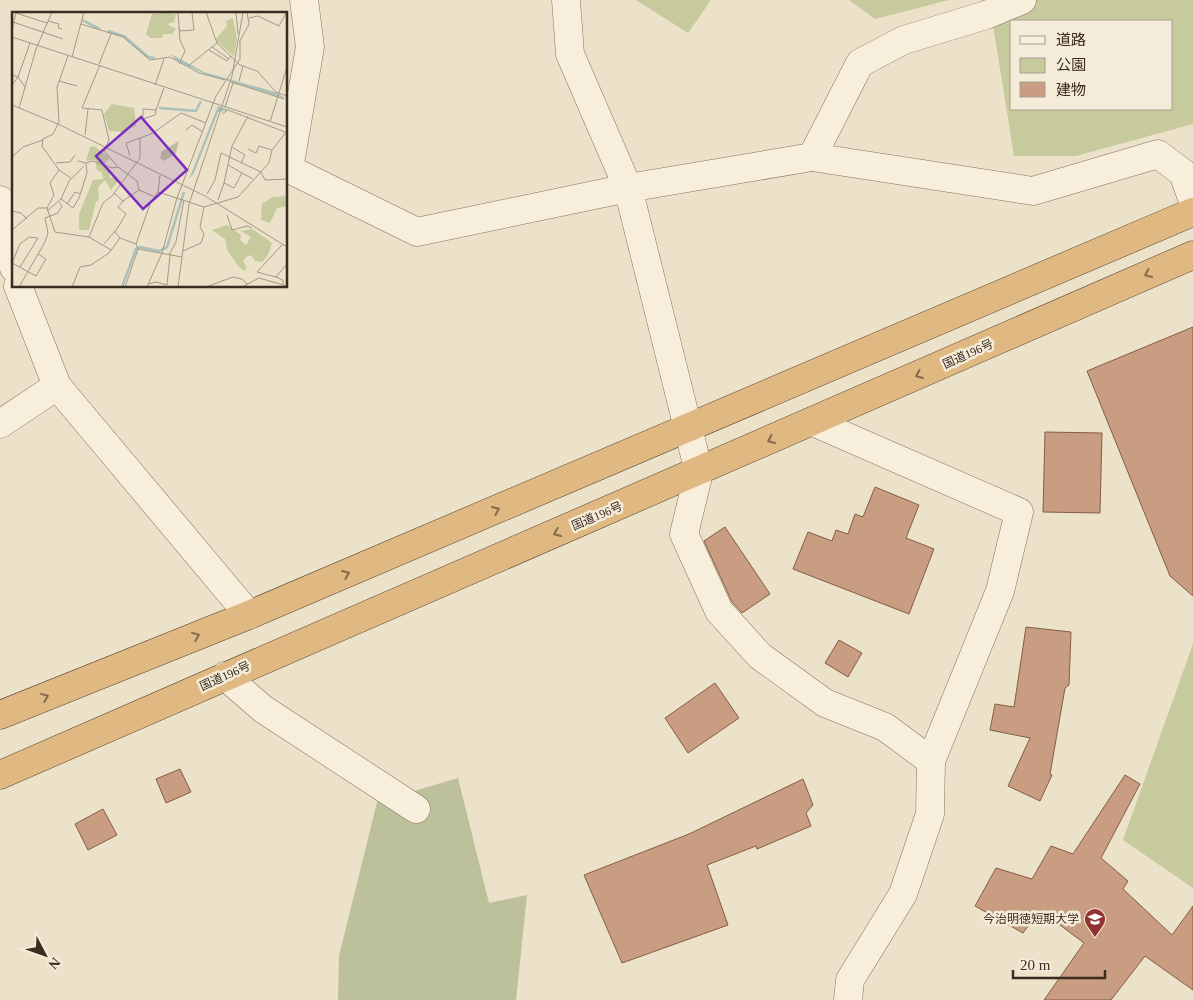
<svg xmlns="http://www.w3.org/2000/svg" width="1193" height="1000" viewBox="0 0 1193 1000" font-family="'Times New Roman','Noto Sans JP',serif">
<rect width="100%" height="100%" fill="#ece1c9"/>
<g fill="#c6ca9d" fill-rule="evenodd">
<path d="M636 0H711L688 33Z"/>
<path d="M849 0H949L875 19Z"/>
<path d="M989 0H1193V124L1076 156H1014ZM1012 21H1172V109H1012Z"/>
<path d="M1193 644V888L1123 840Z"/>
</g>
<path fill="#bcc09b" d="M458 778 489 903 527 895 516 1000H338L339 956 377 802Z"/>
<g fill="#c89d81" stroke="#855d46">
<path d="M1193 327V596L1170 576 1087 371Z"/>
<path d="M1045 432 1102 433 1100 513 1043 512Z"/>
<path d="M875 487 919 505 906 538 934 549 909 614 793 569 808 532 832 541 836 530 848 534 855 514 863 517Z"/>
<path d="M725 527 770 594 742 613 732 602 704 541Z"/>
<path d="M1026 627 1071 632 1069 685 1065 688 1050 774 1052 775 1040 801 1008 786 1030 738 990 730 995 704 1014 707Z"/>
<path d="M839 640 862 653 848 677 825 663Z"/>
<path d="M715 683 739 718 688 753 665 718Z"/>
<path d="M180 769 191 792 166 803 156 779Z"/>
<path d="M1125 775 1140 784 1101 858 1128 881 1123 889 1172 935 1193 906V990L1145 956 1111 1000H1044L1084 943 1040 910 1023 933 975 906 996 868 1032 879 1051 846 1073 854Z"/>
<path d="M803 779 813 805 806 813 811 826 757 849 756 846 707 865 728 925 622 963 584 875 689 834Z"/>
<path d="M103 809 117 835 88 850 75 824Z"/>
</g>
<g fill="none" stroke-linecap="round" stroke-linejoin="round">
<g stroke="#87735e" stroke-width="29">
<g id="minor">
<path d="M566 0 570 54 628 188 699 472 684 534 719 611 760 656 825 703 885 727 931 761 930 814 903 894 850 980 848 1000"/>
<path d="M812 157 1033 191 1158 154 1183 173 1193 201"/>
<path d="M289 169 417 232 628 188 812 157 860 63 904 40 986 15 1022 0"/>
<path d="M289 169 310 47 304 0"/>
<path d="M0 200 14 268"/>
<path d="M57 386 249 615"/>
<path d="M813 422 1019 512 1000 591 931 761"/>
<path d="M0 424 57 386 18 286"/>
<path d="M225 676 263 709 416 809"/>
</g>
</g>
<g stroke="#564232" stroke-width="29">
<g id="trunk">
<path d="M0 715 249 615 1193 212"/>
<path d="M0 775 1193 255"/>
</g>
</g>
<use href="#minor" stroke="#f7eedc" stroke-width="28"/>
<use href="#trunk" stroke="#e0b982" stroke-width="28"/>
</g>
<defs><path id="oneway-chevron" d="M-2-3.5L2.5 0L-2 3.5" fill="none" stroke-width="1.6" stroke-linecap="round" stroke-linejoin="round" transform="scale(1.25)"/></defs>
<g stroke="#846b4d">
<use href="#oneway-chevron" transform="translate(1148 274) rotate(156)"/>
<use href="#oneway-chevron" transform="translate(919 375) rotate(156)"/>
<use href="#oneway-chevron" transform="translate(771 440) rotate(156)"/>
<use href="#oneway-chevron" transform="translate(496 510) rotate(-23)"/>
<use href="#oneway-chevron" transform="translate(557 533) rotate(157)"/>
<use href="#oneway-chevron" transform="translate(346 574) rotate(-23)"/>
<use href="#oneway-chevron" transform="translate(196 636) rotate(-22)"/>
<use href="#oneway-chevron" transform="translate(45 697) rotate(-22)"/>
</g>
<defs>
<g id="university-pin" transform="scale(1.125)"><path d="M0 17L-7.5 6A9.5 9.5 0 1 1 7.5 6Z" fill="#933235" stroke="#f4ebd8"/><path d="M0-5L7-2L0 1L-7-2ZM-4 1L0 2.5L4 1V4Q0 6-4 4Z" fill="#fff"/></g>
</defs>
<g fill-rule="evenodd">
<use href="#university-pin" x="1095" y="919"/>
</g>
<g text-anchor="middle" dominant-baseline="central" stroke-width="5" stroke-linejoin="round" paint-order="stroke">
<g font-size="12" fill="#392c21" stroke="#f4ebd8">
<text transform="translate(968 354) rotate(-24)">国道196号</text>
<text transform="translate(597 516) rotate(-23)">国道196号</text>
<text transform="translate(225 676) rotate(-24)">国道196号</text>
</g>
<g font-size="12" fill="#392c21" stroke="#f4ebd8" text-anchor="end">
<text x="1079" y="919">今治明徳短期大学</text>
</g>
</g>
<g transform="translate(12 12)">
<rect width="275" height="275" fill="#ece1c9"/>
<path d="M154 1 164 2 162 10 155 12 164 17 160 22H151L150 26H138L134 22 140 2ZM221 6 225 27 222 44 203 28 215 14 214 9ZM100 92 122 96 124 114 110 120 97 119 92 102ZM82 134 98 146 92 153 97 157 98 166 105 165 106 169 99 178 93 168 86 175 87 188 84 190 77 218H67V202L81 168 91 167 90 161 85 158 83 148 74 149 78 135ZM275 184V194L265 196 258 211 249 208 250 192 261 185ZM215 213 229 223 228 228 234 233 239 225 229 219 240 217 249 223 260 231 256 243 250 250 243 249 239 243 234 245 231 249 235 256 232 259 227 255 215 238 213 227 200 218Z" fill="#c6ca9d"/>
<path d="M167 129 164 141 152 149 148 146 150 139Z" fill="#bcc09b"/>
<path d="M159 42 192 60 263 80 275 87 193 62 165 49ZM206 94 275 118 217 98 206 100 182 161 177 167Z" fill="#a9c1b9"/>
<path fill="none" stroke="#a9c1b9" stroke-width="2.5" d="M70 8 88 17M96 19 112 24 136 45 143 46M147 96 184 99 189 89M110 275 124 237 128 235 147 239 155 235 172 180"/>
<path fill="none" stroke="#a49986" stroke-width="1" d="M166 0 168 28 173 39 167 52M194 0 205 31 228 53 245 59 264 80 275 84M224 0 226 22M4 1 35 11M237 6 246 4 267 14 274 1M36 9 47 12 46 16 50 17M1 10 51 27M69 12 111 25 138 48 158 45 187 61 213 68M167 16 168 19 182 18 180 0M0 17 4 1M0 25 275 115M228 29 237 12 235 0M200 35 217 47M197 38 215 49 219 44M56 44 45 75 47 110 41 122 31 127 30 134 47 158 59 166M60 45 72 0M87 52 99 22M88 53 70 96 90 98 97 128 92 139 106 155M176 54 205 31M0 63 6 65 13 75M47 69 65 74M227 69 231 54M219 70 272 87M0 73 6 65 18 31M143 73 152 47M0 93 46 112 193 184 275 235M213 95 221 71M7 96 24 37 40 0M144 98 131 97V107L143 103 144 98 152 76M210 102 216 98 273 120M236 104 220 134 212 171 222 176 230 161 241 167M258 110 275 55M174 118 180 113 191 120M73 123 76 97M220 135 233 143 229 151M236 137 244 141 247 134 260 138M118 144 114 131 128 126M0 145 11 135 31 128M44 151 58 150 63 143M74 151 81 149 100 156 106 155 125 169 127 178M216 153 230 161M47 158 38 171 42 183 35 196 43 220 77 225 99 238M127 178 143 185M146 180 148 163M102 181 111 189 127 178M195 182 203 168 209 141 249 160 253 168 275 167M49 187 61 196 67 186 75 161 74 151 66 149M206 188 212 171M111 189 106 195 114 202 103 220 108 226 124 232 126 237M55 192 63 180 69 182M0 199 9 201 15 207M35 199 49 187 57 169 72 154M215 203 220 218 235 214 240 216M0 218 26 196H35M77 225 91 191 100 184 128 146V126L141 121 169 101 194 111M92 232 103 219M124 232 138 192 146 180 192 195 226 185 257 151 260 138 275 119M126 237 170 245M171 239 189 231 192 222 188 215 192 195M157 243 164 230 172 188M0 251 8 232 17 225 26 226 8 255M0 251 24 264 34 247 26 242M264 265 245 260 270 233M136 272 144 270 155 273 158 243M271 272V268L264 265 275 252M7 275 33 230 36 221 33 206 46 201 50 194 47 190M60 275 68 255 79 253 97 241 108 226M113 275 126 237M135 275 150 241 165 186 204 84 228 47V28M166 275 177 192 220 64 231 0M194 275 221 265 230 267 236 273M230 275 247 266 275 274"/>
<path fill="#7b2cbf" fill-opacity="0.15" stroke="#7b2cbf" stroke-width="2.5" d="M129 105 175 158 131 197 84 144Z"/>
<rect width="275" height="275" fill="none" stroke="#392c21" stroke-width="2.5"/>
</g>
<rect x="1010" y="20" width="162" height="90" fill="#f4ebd8" stroke="#a99f8f"/>
<rect x="1020" y="36" width="25" height="8" fill="#f7eedc" stroke="#a99f8f"/>
<text x="1056" y="45" font-size="15" fill="#392c21">道路</text>
<rect x="1020" y="58" width="25" height="15" fill="#c6ca9d" stroke="#a99f8f"/>
<text x="1056" y="70" font-size="15" fill="#392c21">公園</text>
<rect x="1020" y="82" width="25" height="15" fill="#c89d81" stroke="#a99f8f"/>
<text x="1056" y="95" font-size="15" fill="#392c21">建物</text>
<g transform="translate(45 955) rotate(131)" stroke="#f4ebd8" stroke-width="4" paint-order="stroke">
<path d="M0-4L9 19L0 12L-9 19Z" fill="#392c21"/>
<text y="-8" font-size="14" font-weight="bold" text-anchor="middle" fill="#392c21">N</text>
</g>
<path d="M1013 970v8h92v-8" fill="none" stroke="#392c21" stroke-width="2.5"/>
<text x="1020" y="970" font-size="15" fill="#392c21" stroke="#f4ebd8" stroke-width="4" paint-order="stroke">20 m</text>
</svg>
